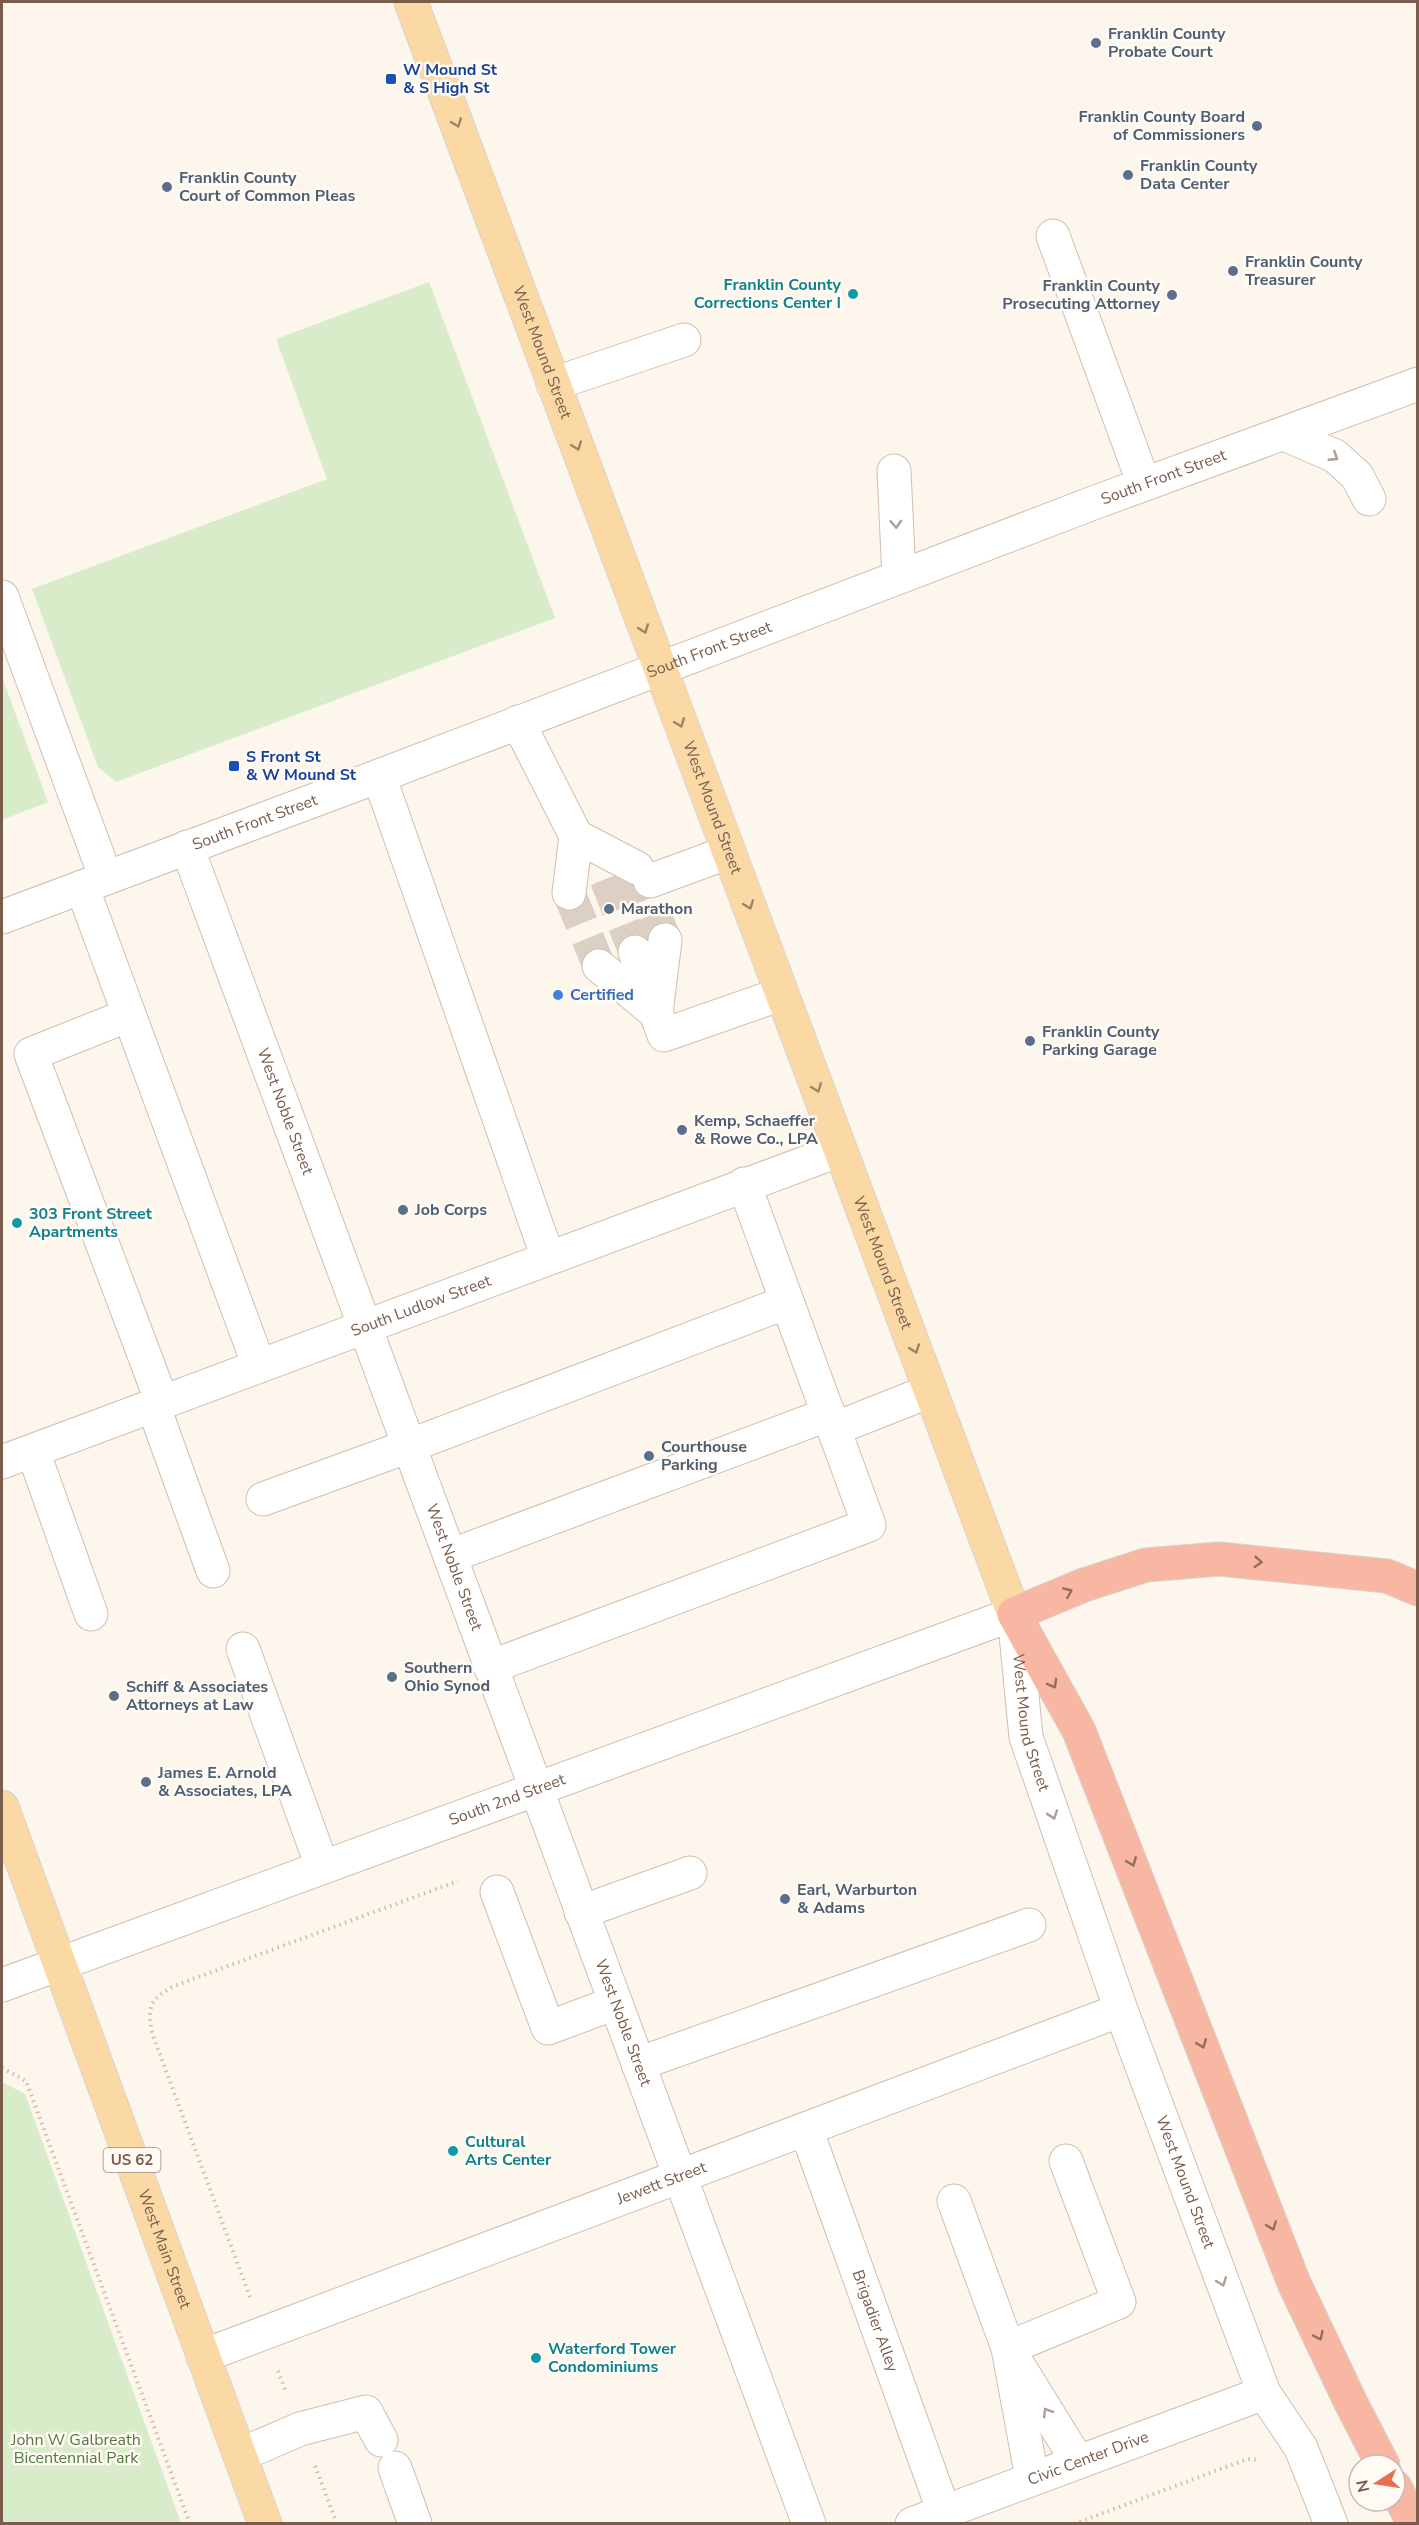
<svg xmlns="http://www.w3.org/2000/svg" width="1419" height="2525" viewBox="0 0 1419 2525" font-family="'Nunito Sans',sans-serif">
<rect width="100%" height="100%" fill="#fdf6ec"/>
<g fill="#d8ecc9">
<path d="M429 282 555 618 116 782 98 767 32 589 327 479 276 339Z"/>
<path d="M2 677 48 802 2 820Z"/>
<path d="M2 2082 25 2094 181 2523H2Z"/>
</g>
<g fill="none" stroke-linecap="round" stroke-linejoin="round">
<g stroke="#dcd0c4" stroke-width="33" stroke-dasharray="33 16" stroke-linecap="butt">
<path d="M637 868 665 940"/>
<path d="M606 879 635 952"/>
<path d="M569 893 599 966"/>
</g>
<g stroke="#d1beb0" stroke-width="35">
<g id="minor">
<path d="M1053 236 1144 484"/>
<path d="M553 384 684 340"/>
<path d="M1284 434 1335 456 1357 476 1369 499"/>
<path d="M894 471 899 577"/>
<path d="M2 597 106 878"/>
<path d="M518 722 576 836 569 893"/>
<path d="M379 776 548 1258"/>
<path d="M576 836 637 868"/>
<path id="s1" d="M187 847 809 2524"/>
<path d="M650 881 729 852"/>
<path d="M82 887 259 1366"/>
<path id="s2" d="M2 917 379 776 1096 502 1418 384"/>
<path d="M635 952 653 1005"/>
<path d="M599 966 656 1013 664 1035 781 994"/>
<path d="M656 1013 665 940"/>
<path d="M129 1015 31 1054 162 1402"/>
<path d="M153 1405 213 1571"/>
<path d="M834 1429 930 1391"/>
<path d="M33 1451 91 1614"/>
<path id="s3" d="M2 1462 840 1150"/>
<path d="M263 1499 409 1446 787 1302"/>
<path d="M450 1556 829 1414"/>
<path d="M243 1649 322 1866"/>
<path d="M490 1667 869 1525 744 1184"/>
<path d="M497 1892 548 2028 615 2003"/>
<path d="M581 1912 690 1873"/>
<path id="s4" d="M2 1985 1014 1614 1026 1737 1121 2010 1264 2393 1301 2448 1331 2524"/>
<path d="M638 2064 1029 1925"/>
<path id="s5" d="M806 2129 944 2512"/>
<path d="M954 2201 1008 2348 1032 2478"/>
<path d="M1008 2348 1119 2302 1066 2161"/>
<path id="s6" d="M203 2356 1121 2010"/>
<path d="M1018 2365 1078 2462"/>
<path d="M240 2455 300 2429 366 2412 381 2440"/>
<path d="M395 2468 415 2524"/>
<path id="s7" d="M912 2524 1264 2393"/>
</g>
</g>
<g stroke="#dad1cd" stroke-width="35">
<g id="major">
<path id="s8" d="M411 2 1014 1614"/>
<path id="s9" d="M2 1807 265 2524"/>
</g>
</g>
<g stroke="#dad1cd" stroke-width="35">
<g id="highway">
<path d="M1383 2465 1351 2403 1294 2283 1079 1731 1014 1614 1084 1585 1146 1565 1219 1559 1387 1576 1418 1589"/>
<path d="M1395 2487 1414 2524"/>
</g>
</g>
<g stroke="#d9b8a5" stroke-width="4" stroke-dasharray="1.5 4.5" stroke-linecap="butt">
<path d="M2 2068 26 2081 190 2524"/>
<path d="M250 2297 152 2033C147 2005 150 2000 174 1986L458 1881"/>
<path d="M278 2371 286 2392"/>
<path d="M315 2466 337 2524"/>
<path d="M1074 2524 1247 2459 1260 2460"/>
</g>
<use href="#minor" stroke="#fff" stroke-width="33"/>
<use href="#major" stroke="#fbd9a5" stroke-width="33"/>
<use href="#highway" stroke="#f7b7a3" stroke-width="33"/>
</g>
<defs><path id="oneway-chevron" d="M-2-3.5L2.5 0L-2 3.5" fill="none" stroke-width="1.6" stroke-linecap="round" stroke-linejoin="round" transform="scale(1.5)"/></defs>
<g stroke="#a18267">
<use href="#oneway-chevron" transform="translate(457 123) rotate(69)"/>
<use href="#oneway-chevron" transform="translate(577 446) rotate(70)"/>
<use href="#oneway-chevron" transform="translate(644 629) rotate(70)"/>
<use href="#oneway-chevron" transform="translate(680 723) rotate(69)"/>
<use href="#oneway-chevron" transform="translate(749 905) rotate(70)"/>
<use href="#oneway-chevron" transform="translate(817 1088) rotate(69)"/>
<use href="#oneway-chevron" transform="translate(915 1349) rotate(70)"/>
</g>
<g stroke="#af9d94">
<use href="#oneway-chevron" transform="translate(1334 457) rotate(33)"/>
<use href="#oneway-chevron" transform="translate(896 524) rotate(87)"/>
<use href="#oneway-chevron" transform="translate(1053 1815) rotate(71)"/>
<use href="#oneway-chevron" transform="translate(1222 2282) rotate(69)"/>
<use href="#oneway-chevron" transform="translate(1047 2412) rotate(-122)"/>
</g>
<g stroke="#936e5e">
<use href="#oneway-chevron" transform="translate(1258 1562) rotate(5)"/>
<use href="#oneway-chevron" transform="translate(1068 1592) rotate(-23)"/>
<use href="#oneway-chevron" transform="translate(1053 1684) rotate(61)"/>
<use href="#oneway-chevron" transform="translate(1132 1862) rotate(69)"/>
<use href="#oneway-chevron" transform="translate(1202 2044) rotate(69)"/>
<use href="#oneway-chevron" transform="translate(1272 2226) rotate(69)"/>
<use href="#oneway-chevron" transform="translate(1319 2336) rotate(65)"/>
</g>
<g fill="#5c6f8a" stroke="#fffaf3" stroke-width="2">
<circle cx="1096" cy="43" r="6"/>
<circle cx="1257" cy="126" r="6"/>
<circle cx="1128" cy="175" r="6"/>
<circle cx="167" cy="187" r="6"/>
<circle cx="1233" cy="271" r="6"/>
<circle cx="1172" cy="295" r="6"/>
<circle cx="609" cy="909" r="6"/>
<circle cx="1030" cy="1041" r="6"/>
<circle cx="682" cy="1130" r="6"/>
<circle cx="403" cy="1210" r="6"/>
<circle cx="649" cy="1456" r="6"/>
<circle cx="392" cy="1677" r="6"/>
<circle cx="114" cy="1696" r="6"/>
<circle cx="146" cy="1782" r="6"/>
<circle cx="785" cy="1899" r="6"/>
</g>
<g fill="#1a4fb4" stroke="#fffaf3" stroke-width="2">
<rect x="385" y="73" width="12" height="12" rx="3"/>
<rect x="228" y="760" width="12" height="12" rx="3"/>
</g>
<g fill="#0f9aa8" stroke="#fffaf3" stroke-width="2">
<circle cx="853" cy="294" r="6"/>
<circle cx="17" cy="1223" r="6"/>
<circle cx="453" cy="2151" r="6"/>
<circle cx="536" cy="2358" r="6"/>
</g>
<circle fill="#3f7fe0" stroke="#fffaf3" stroke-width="2" cx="558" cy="995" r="6"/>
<g text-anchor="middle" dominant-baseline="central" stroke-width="5" stroke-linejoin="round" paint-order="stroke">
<rect fill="#fffaf3" stroke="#a28b7f" stroke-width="1.5" x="103.5" y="2148" width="57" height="24" rx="4.5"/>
<g font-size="15" font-weight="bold" fill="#7a5c4d">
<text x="132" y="2160">US 62</text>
</g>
<g font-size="16" font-weight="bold" fill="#4e5e75" stroke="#fffaf3" text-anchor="start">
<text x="1108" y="34">Franklin County<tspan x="1108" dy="18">Probate Court</tspan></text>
<text x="1245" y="117" text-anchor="end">Franklin County Board<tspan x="1245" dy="18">of Commissioners</tspan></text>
<text x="1140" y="166">Franklin County<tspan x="1140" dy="18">Data Center</tspan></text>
<text x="179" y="178">Franklin County<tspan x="179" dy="18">Court of Common Pleas</tspan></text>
<text x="1245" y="262">Franklin County<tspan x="1245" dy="18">Treasurer</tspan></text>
<text x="1160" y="286" text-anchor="end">Franklin County<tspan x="1160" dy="18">Prosecuting Attorney</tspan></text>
<text x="621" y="909">Marathon</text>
<text x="1042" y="1032">Franklin County<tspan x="1042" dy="18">Parking Garage</tspan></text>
<text x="694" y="1121">Kemp, Schaeffer<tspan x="694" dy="18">&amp; Rowe Co., LPA</tspan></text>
<text x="415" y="1210">Job Corps</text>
<text x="661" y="1447">Courthouse<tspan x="661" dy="18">Parking</tspan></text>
<text x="404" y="1668">Southern<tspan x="404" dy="18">Ohio Synod</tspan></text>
<text x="126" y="1687">Schiff &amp; Associates<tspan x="126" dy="18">Attorneys at Law</tspan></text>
<text x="158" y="1773">James E. Arnold<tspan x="158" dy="18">&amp; Associates, LPA</tspan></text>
<text x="797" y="1890">Earl, Warburton<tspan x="797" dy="18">&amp; Adams</tspan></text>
</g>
<g font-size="16" font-weight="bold" fill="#164399" stroke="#fffaf3" text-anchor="start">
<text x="403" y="70">W Mound St<tspan x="403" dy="18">&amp; S High St</tspan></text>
<text x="246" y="757">S Front St<tspan x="246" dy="18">&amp; W Mound St</tspan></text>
</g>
<g font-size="16" font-weight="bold" fill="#0d838f" stroke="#fffaf3" text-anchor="start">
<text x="841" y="285" text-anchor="end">Franklin County<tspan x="841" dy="18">Corrections Center I</tspan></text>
<text x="29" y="1214">303 Front Street<tspan x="29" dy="18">Apartments</tspan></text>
<text x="465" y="2142">Cultural<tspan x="465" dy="18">Arts Center</tspan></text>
<text x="548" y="2349">Waterford Tower<tspan x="548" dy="18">Condominiums</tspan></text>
</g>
<g font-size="16" fill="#7a5c4d" stroke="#fffaf3">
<text stroke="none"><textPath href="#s8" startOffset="374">West Mound Street</textPath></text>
<text stroke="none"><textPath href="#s2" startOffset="1242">South Front Street</textPath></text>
<text stroke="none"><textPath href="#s2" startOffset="756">South Front Street</textPath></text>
<text stroke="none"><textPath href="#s8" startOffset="860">West Mound Street</textPath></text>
<text stroke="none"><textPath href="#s2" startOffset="270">South Front Street</textPath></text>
<text stroke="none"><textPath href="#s1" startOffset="282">West Noble Street</textPath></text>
<text stroke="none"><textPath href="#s8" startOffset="1346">West Mound Street</textPath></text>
<text stroke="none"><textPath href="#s3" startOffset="447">South Ludlow Street</textPath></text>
<text stroke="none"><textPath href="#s1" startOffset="768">West Noble Street</textPath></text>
<text stroke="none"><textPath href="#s4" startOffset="1188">West Mound Street</textPath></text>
<text stroke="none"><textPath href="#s4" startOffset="538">South 2nd Street</textPath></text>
<text stroke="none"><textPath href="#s1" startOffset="1254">West Noble Street</textPath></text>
<text stroke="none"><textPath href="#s4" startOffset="1674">West Mound Street</textPath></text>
<text stroke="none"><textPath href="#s6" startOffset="490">Jewett Street</textPath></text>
<text stroke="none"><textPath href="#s9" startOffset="471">West Main Street</textPath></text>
<text stroke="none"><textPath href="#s5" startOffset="204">Brigadier Alley</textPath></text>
<text stroke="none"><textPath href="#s7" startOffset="188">Civic Center Drive</textPath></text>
</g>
<g font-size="16" font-weight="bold" fill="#366cbe" stroke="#fffaf3" text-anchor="start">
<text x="570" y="995">Certified</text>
</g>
<g font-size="16" fill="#537a41" stroke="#fffaf3">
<text x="76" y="2440">John W Galbreath<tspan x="76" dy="18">Bicentennial Park</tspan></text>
</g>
</g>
<rect width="1419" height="2525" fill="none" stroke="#7a5c4d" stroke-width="6"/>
<g transform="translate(1377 2483) rotate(258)"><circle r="28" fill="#fffaf3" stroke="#cabbb1" stroke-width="1.5"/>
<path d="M0-4.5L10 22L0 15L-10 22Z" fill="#e76f51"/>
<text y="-9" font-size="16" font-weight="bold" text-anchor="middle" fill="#7a5c4d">N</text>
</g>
</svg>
